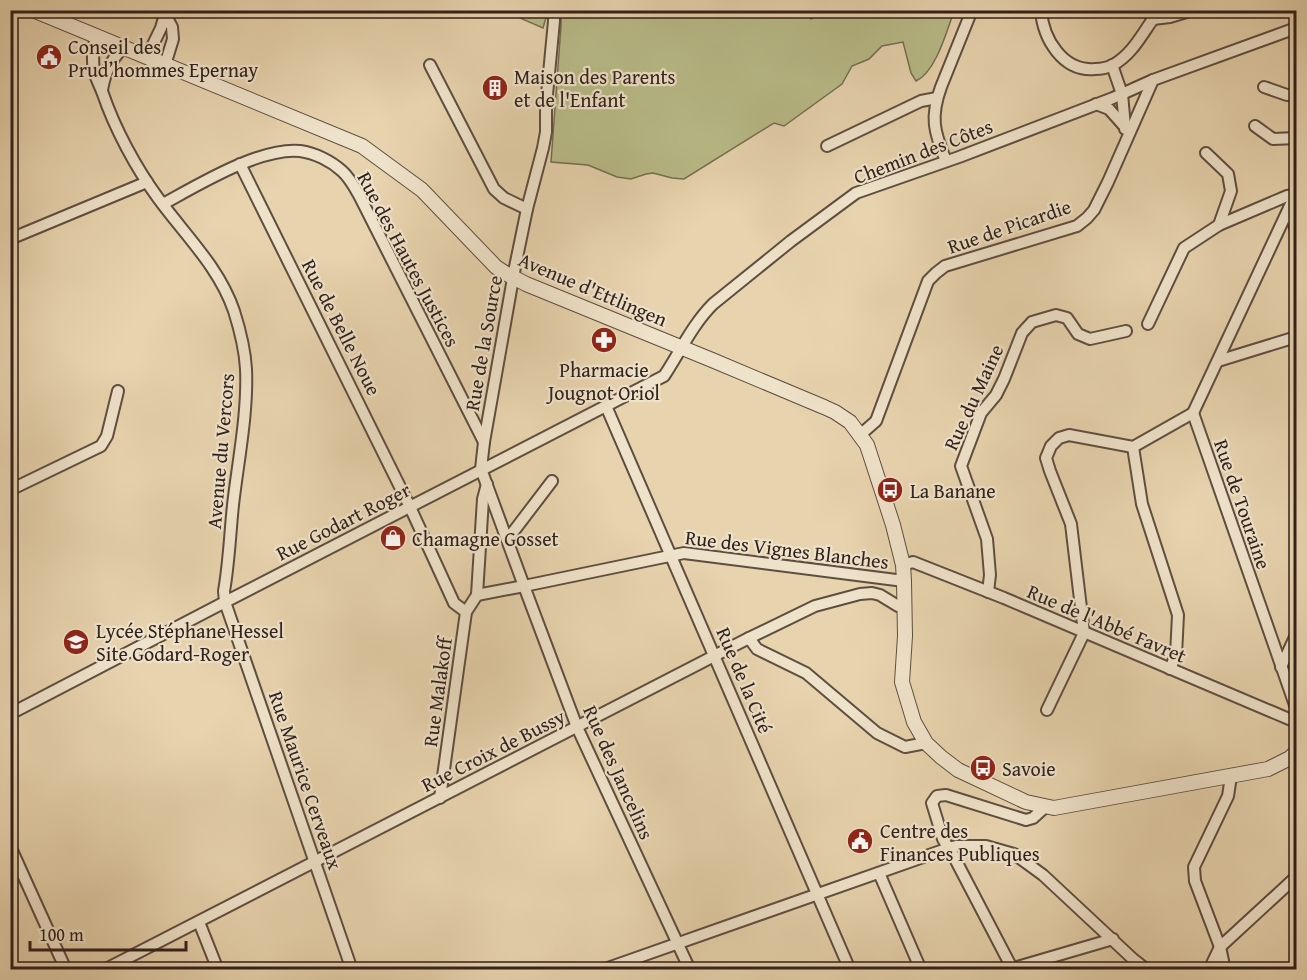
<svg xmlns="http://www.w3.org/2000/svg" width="1307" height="980" viewBox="0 0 1307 980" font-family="'Gentium Book Plus',serif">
<rect width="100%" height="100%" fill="#e7d3ae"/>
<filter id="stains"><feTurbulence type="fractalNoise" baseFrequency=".00333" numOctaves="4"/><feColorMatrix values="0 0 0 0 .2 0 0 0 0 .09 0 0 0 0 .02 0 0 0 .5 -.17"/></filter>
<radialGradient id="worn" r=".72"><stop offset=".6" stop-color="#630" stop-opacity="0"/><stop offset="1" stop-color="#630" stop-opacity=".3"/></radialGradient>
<g fill="#b8bb88" stroke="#746e52" stroke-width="1.5">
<path d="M504 11H548L543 28Z"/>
<path d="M807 11 811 19 830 11H954C947 30 936 72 916 81L911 73 903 42 882 46 869 59 852 66 842 84 784 126 774 123 684 179 672 178 653 173 646 174 631 179 617 177 588 165 551 162 561 26V11Z"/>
</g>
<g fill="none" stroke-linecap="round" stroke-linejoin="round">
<g stroke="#5e4e40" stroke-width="14">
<g id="minor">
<path d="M1041 10C1043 39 1063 72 1095 69 1102 69 1107 68 1113 65 1132 54 1141 36 1153 19L1151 10"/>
<path d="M1153 19 1170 17 1193 10"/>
<path d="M96 36C93 50 91 64 96 77 98 83 101 88 103 94 115 129 136 168 158 198 185 235 219 267 234 311 240 330 245 350 246 369 248 413 238 461 233 505 230 534 229 563 224 591L225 602 352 970"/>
<path d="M147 57 161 28 165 14 172 27 173 39 165 65"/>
<path d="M430 65 494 189 504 198 527 209"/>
<path d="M1112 65 1122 94 1125 127"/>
<path d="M1264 87 1287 95H1296"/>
<path d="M102 90C105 73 110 61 123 48"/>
<path d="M1096 104 1109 109 1125 127V129"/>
<path d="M1255 126 1273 139 1296 138"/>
<path d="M827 146 921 101 937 98"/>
<path d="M1206 153 1228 174 1231 191 1219 225"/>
<path d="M946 161C934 132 930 117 941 87L972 10"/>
<path d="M240 164 410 507 454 603 466 612"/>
<path d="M163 204C198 185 260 147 300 151 315 153 331 161 342 171 350 178 355 188 360 197L484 442"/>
<path d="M1289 208 1296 231"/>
<path d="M10 239 147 182"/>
<path d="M1148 324 1184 248 1219 225 1287 196 1295 195"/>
<path d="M1218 361 1296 337"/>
<path d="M606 406 850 970"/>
<path d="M1193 413 1296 708"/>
<path d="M1193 413 1296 193"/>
<path d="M860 435 876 421 928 281 936 273 945 266 1077 226 1087 218 1094 210 1108 182 1153 80"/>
<path d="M1133 447 1142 504 1178 615 1176 655 1170 669"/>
<path d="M10 490 101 446 107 436 118 391"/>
<path d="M507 540 552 481"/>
<path d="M903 565 913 562 1004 598 1296 722"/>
<path d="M988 592 990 575 987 539 961 466 981 413 996 395 1004 379 1022 333 1032 322 1056 315 1067 318 1078 334 1090 339 1126 331"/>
<path d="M477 595 524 586 481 469 484 442 515 267 527 209 543 148 546 132V105L554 21V10"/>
<path d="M749 638 757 649 806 673 877 733 905 747 926 743"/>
<path d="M1281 667 1296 635"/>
<path d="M1047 710 1084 633 1071 524 1050 471 1046 458 1051 446 1059 438 1069 435 1133 447 1193 413"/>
<path d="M10 714 225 602 664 376C680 352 692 325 713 304L791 241 856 193 959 157 1113 98 1153 80 1296 28"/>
<path d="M440 798 466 612 477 595 483 499 487 484"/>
<path d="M10 846 66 970"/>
<path d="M879 873 921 970"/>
<path d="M199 922 218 970"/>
<path d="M104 970 749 638 815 606 860 594 872 593 880 595 898 606 905 608"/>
<path d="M602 970 949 848 956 846H986L1014 854 1043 875 1133 959 1147 970"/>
<path d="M690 970 577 727 524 586 684 553 904 581"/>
<path d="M1007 970 1113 939"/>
<path d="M1013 970 953 855 943 839 932 803 937 796 946 795 1026 820 1033 818 1045 807"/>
<path d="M1209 970 1220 947 1296 877"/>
<path d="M1225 970 1220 947 1195 881 1194 867 1228 796 1230 783 1229 776"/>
</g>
</g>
<g stroke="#5e4e40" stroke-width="16">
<path id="tertiary" d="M33 10 362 146 422 190 496 267 505 273 526 284 712 360 824 407 835 412 850 422 867 445 893 525 903 565 904 581 905 636 902 682 914 722 926 743 941 757 958 770 1026 802 1054 808 1268 769 1290 758 1296 752"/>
</g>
<use href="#minor" stroke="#efe2ca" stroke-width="10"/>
<use href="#tertiary" stroke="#efe2ca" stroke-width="14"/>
</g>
<defs>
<g id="civic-disc" transform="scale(1.35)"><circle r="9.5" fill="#8f2418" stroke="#efe2ca"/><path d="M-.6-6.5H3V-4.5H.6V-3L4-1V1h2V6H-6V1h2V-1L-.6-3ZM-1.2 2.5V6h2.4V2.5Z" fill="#fff"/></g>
<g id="building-disc" transform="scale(1.35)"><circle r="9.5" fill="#8f2418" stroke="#efe2ca"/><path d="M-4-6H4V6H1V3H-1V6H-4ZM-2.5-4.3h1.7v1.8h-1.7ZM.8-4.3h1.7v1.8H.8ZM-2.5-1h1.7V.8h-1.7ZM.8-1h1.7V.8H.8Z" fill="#fff"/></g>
<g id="pharmacy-disc" transform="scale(1.35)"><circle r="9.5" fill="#8f2418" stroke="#efe2ca"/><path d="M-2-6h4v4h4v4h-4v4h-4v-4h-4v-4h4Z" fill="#fff"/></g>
<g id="bus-disc" transform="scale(1.35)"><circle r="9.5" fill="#8f2418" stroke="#efe2ca"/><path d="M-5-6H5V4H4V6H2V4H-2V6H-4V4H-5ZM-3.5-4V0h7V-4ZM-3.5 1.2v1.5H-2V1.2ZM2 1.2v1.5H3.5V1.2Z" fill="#fff"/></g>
<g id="shop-disc" transform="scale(1.35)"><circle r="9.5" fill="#8f2418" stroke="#efe2ca"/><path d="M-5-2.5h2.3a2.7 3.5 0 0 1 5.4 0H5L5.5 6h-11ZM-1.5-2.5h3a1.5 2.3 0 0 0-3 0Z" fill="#fff"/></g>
<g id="school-disc" transform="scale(1.35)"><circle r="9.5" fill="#8f2418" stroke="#efe2ca"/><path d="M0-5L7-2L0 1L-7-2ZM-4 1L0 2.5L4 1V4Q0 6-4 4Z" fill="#fff"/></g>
</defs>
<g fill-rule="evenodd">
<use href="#civic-disc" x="49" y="57"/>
<use href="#building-disc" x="495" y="88"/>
<use href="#pharmacy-disc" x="604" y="340"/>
<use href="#bus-disc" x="890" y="490"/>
<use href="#shop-disc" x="393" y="538"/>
<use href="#school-disc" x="76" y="642"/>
<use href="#bus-disc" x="983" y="768"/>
<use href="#civic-disc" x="860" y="841"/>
</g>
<g text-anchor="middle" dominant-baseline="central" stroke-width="4.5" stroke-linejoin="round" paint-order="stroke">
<g font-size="20" fill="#30211c" stroke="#efe2ca" text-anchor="start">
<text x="68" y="46">Conseil des<tspan x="68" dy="23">Prud’hommes Epernay</tspan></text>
<text x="514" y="76">Maison des Parents<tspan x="514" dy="23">et de l'Enfant</tspan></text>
<text x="604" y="369" text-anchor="middle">Pharmacie<tspan x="604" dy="23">Jougnot Oriol</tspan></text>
<text x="910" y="490">La Banane</text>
<text x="412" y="538">Chamagne Gosset</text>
<text x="96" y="630">Lycée Stéphane Hessel<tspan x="96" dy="23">Site Godard-Roger</tspan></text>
<text x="1002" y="768">Savoie</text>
<text x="880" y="830">Centre des<tspan x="880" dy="23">Finances Publiques</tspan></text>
</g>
<g font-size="20" fill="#30211c" stroke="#efe2ca">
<text transform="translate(923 151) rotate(-21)">Chemin des Côtes</text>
<text transform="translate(1009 226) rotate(-19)">Rue de Picardie</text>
<text transform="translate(409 259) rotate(62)">Rue des Hautes Justices</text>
<text transform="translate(593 289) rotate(23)">Avenue d'Ettlingen</text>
<text transform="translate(342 327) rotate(63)">Rue de Belle Noue</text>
<text transform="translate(483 343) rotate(-80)">Rue de la Source</text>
<text transform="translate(973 397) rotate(-65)">Rue du Maine</text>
<text transform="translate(220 451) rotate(-85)">Avenue du Vercors</text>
<text transform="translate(1243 504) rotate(71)">Rue de Touraine</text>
<text transform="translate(343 521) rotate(-27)">Rue Godart Roger</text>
<text transform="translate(787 549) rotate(7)">Rue des Vignes Blanches</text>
<text transform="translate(1107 623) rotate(23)">Rue de l'Abbé Favret</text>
<text transform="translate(745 680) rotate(67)">Rue de la Cité</text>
<text transform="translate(437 692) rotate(-82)">Rue Malakoff</text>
<text transform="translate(493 750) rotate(-27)">Rue Croix de Bussy</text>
<text transform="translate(619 772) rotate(66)">Rue des Jancelins</text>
<text transform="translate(306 780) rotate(71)">Rue Maurice Cerveaux</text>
</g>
</g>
<rect width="1307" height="980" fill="none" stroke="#e7d3ae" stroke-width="36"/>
<rect x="12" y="12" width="1283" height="956" fill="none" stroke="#30211c" stroke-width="3"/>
<rect x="18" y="18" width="1271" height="944" fill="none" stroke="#30211c" stroke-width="1.5"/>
<path d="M30 941v9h156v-9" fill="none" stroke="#30211c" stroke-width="3"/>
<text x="39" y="941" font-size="18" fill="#30211c" stroke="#efe2ca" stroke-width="4.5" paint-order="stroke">100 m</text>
<rect width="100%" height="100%" filter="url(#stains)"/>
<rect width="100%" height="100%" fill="url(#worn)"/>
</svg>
